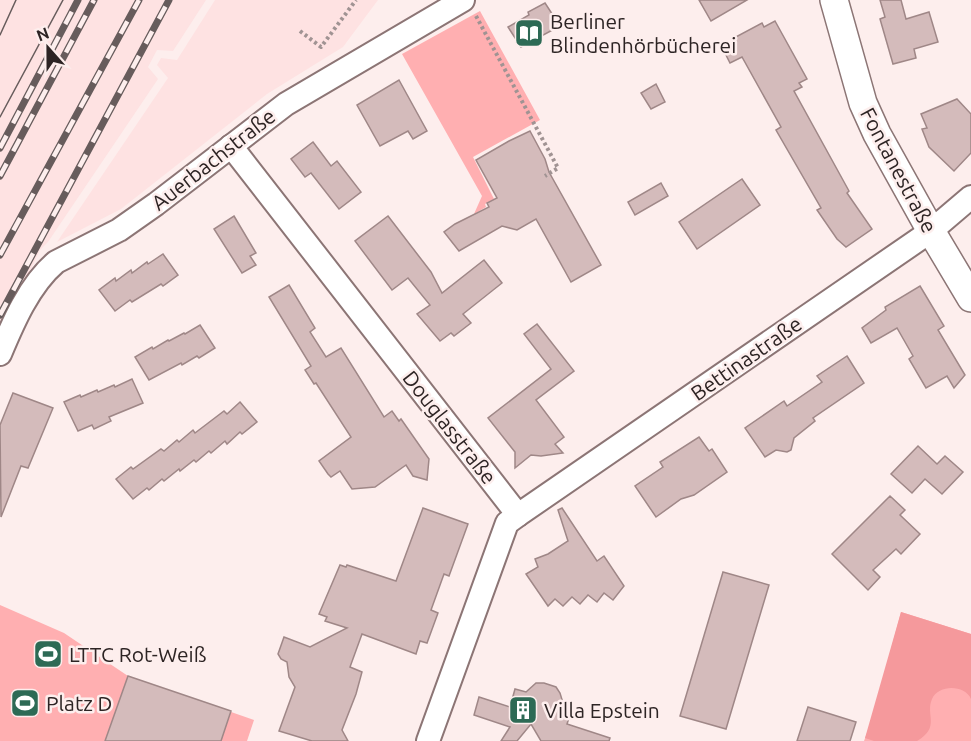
<svg xmlns="http://www.w3.org/2000/svg" width="971" height="741" viewBox="0 0 971 741" font-family="Ubuntu,sans-serif">
<rect width="100%" height="100%" fill="#fdeeed"/>
<g fill="#fee2e2">
<path d="M0 0H206L173 51 157 50 148 67 158 79 48 242 40 250 0 334Z"/>
<path d="M215 0H378L343 47 267 94 121 209 57 242 168 78 157 65 161 58 177 60Z"/>
</g>
<g fill="#ffafb1">
<path d="M480 11 540 120 473 157 494 199 485 204 486 207 474 214 482 196 402 54Z"/>
<path d="M0 605 64 633 128 676 254 720 247 741H0Z"/>
<path d="M901 612 971 634V741H864L873 716Z"/>
</g>
<path fill="#f5999c" d="M901 612 971 634V699C965 685 939 684 932 699 925 715 941 727 917 741H874L865 738Z"/>
<g fill="#d4bbbb" stroke="#9f8787" stroke-width="1.5">
<path d="M699 0H747L711 21Z"/>
<path d="M880 0H901L906 19 929 12 938 42 914 49 916 58 893 64 880 19 885 17Z"/>
<path d="M545 3 560 26 521 47 508 27 529 15 528 12Z"/>
<path d="M775 21 807 79 799 83 802 87 794 91 849 191 847 193 872 229 846 247 837 239 817 210 821 208 776 130 781 127 742 57 730 63 725 53V47L734 42 732 39 762 23 764 27Z"/>
<path d="M399 80 427 131 413 139 408 131 380 146 357 105Z"/>
<path d="M656 84 665 102 651 109 641 93Z"/>
<path d="M957 99 971 114V153L954 171 929 147 922 129 927 128 921 114Z"/>
<path d="M530 131 545 159 549 172 601 265 571 282 536 219 517 230 502 226 459 251 444 232 455 224 489 207 487 203 497 198 476 160 509 141Z"/>
<path d="M313 142 331 166 337 161 361 192 339 209 311 173 305 177 291 159Z"/>
<path d="M742 179 760 205 697 249 679 222Z"/>
<path d="M661 183 668 196 635 215 628 202Z"/>
<path d="M234 216 256 253 250 256 256 265 242 273 214 229Z"/>
<path d="M388 216 431 272 442 293 484 260 502 283 463 314 471 323 454 336 451 333 440 341 417 314 430 305 408 278 392 290 355 241Z"/>
<path d="M163 254 178 275 163 286 161 284 132 302 130 300 115 311 99 290 115 278 116 281 131 270 132 273 147 262 148 264Z"/>
<path d="M289 285 315 328 310 332 326 357 341 348 384 417 392 411 399 421 401 419 429 459 427 480 413 476 406 465 375 487 352 489 340 471 331 477 328 474 319 461 351 437 316 383 314 384 305 370 311 366 269 297Z"/>
<path d="M920 286 944 326 938 330 965 375 954 388 947 376 926 388 909 359 913 356 897 328 871 343 862 328 886 310 885 307Z"/>
<path d="M537 324 574 371 536 400 564 437 555 444 563 453 541 456 531 455 515 468V452L488 418 551 369 524 334Z"/>
<path d="M200 325 215 348 199 358 197 356 182 365 181 363 149 380 135 357 152 347 153 349 168 340 169 341 184 333 185 334Z"/>
<path d="M847 356 864 383 813 418 815 421 794 438 791 450 787 452 776 450 765 457 745 428 784 401 787 406 822 382 817 376Z"/>
<path d="M132 379 143 403 109 417 111 421 94 429 92 425 78 431 64 402 80 395 81 397 97 390 98 392 114 385 115 387Z"/>
<path d="M13 393 53 408 28 468 21 466 1 517 0 425Z"/>
<path d="M240 402 257 422 242 434 240 432 227 444 225 441 211 453 209 451 196 462 194 460 180 471 179 469 164 481 162 479 149 490 147 488 133 499 116 479 131 467 133 469 161 449 164 451 177 440 179 442 193 430 195 433 224 411 227 414Z"/>
<path d="M699 437 709 451 712 449 727 472 694 495 681 499 656 517 635 486 663 467 660 462Z"/>
<path d="M918 446 937 464 945 456 963 472 942 494 925 479 912 493 891 474Z"/>
<path d="M890 496 905 510 900 515 920 534 901 554 896 549 873 570 880 577 868 590 832 554Z"/>
<path d="M423 508 468 524 449 576 444 574 431 610 438 613 427 643 420 641 416 654 362 634 350 667 362 672 356 694 342 730 348 741H312L279 731 295 687 289 677 287 662 281 659 278 654 284 637 310 647 347 628 325 621 327 617 319 614 340 565 346 567 347 565 396 581Z"/>
<path d="M562 508 597 561 604 556 624 586 613 600 604 593 597 602 588 595 580 604 572 597 563 606 555 599 548 606 526 574 538 567 535 559 548 554 568 541 558 510Z"/>
<path d="M723 572 769 585 726 729 680 716Z"/>
<path d="M128 676 231 711 221 741H105Z"/>
<path d="M536 683H544L556 687 560 693 563 703 573 706 567 724 610 738 609 741H541L531 724 517 741H501L510 727 474 715 479 697 510 707 515 689 526 692Z"/>
<path d="M808 707 856 722 850 741H797Z"/>
</g>
<g fill="none" stroke-linecap="round" stroke-linejoin="round">
<g stroke="#8c7575" stroke-width="26">
<g id="minor">
<path d="M231 146 518 515 507 523 428 741"/>
<path d="M0 354C13 323 29 285 56 262L119 230 156 204 286 104 463 0"/>
<path d="M518 515 931 231 971 197"/>
</g>
</g>
<g stroke="#8c7575" stroke-width="30">
<path id="tertiary" d="M834 0 863 103 877 134 931 231 971 298"/>
</g>
<g stroke="#a09393" stroke-width="4" stroke-dasharray="3 3" stroke-linecap="butt">
<path d="M476 16 558 168 545 176"/>
<path d="M300 31 321 47 356 0"/>
</g>
<use href="#minor" stroke="#fff" stroke-width="22"/>
<use href="#tertiary" stroke="#fff" stroke-width="27"/>
<g stroke="#675c5c" stroke-width="1.5">
<path d="M0 35 16 0"/>
<path d="M0 117 63 0"/>
</g>
<g stroke="#675c5c" stroke-width="7">
<g id="rail">
<path d="M0 148 78 0"/>
<path d="M0 176 94 0"/>
<path d="M0 255 139 0"/>
<path d="M0 315 169 0"/>
</g>
</g>
<use href="#rail" stroke="#fdeeed" stroke-width="4.5" stroke-dasharray="14" stroke-linecap="butt"/>
</g>
<defs>
<g id="library-square" transform="scale(1.5)"><rect x="-9" y="-9" width="18" height="18" rx="4" fill="#2d6a55" stroke="#fdeeed"/><path d="M-6-4Q-3-5.5-.7-3.5V5Q-3 3-6 4ZM6-4Q3-5.5 .7-3.5V5Q3 3 6 4Z" fill="#fff"/></g>
<g id="stadium-square" transform="scale(1.5)"><rect x="-9" y="-9" width="18" height="18" rx="4" fill="#2d6a55" stroke="#fdeeed"/><path d="M0-5a6.5 5 0 1 0 0 10a6.5 5 0 1 0 0-10ZM-3.5-1.8h7v3.6h-7Z" fill="#fff"/></g>
<g id="building-square" transform="scale(1.5)"><rect x="-9" y="-9" width="18" height="18" rx="4" fill="#2d6a55" stroke="#fdeeed"/><path d="M-4-6H4V6H1V3H-1V6H-4ZM-2.5-4.3h1.7v1.8h-1.7ZM.8-4.3h1.7v1.8H.8ZM-2.5-1h1.7V.8h-1.7ZM.8-1h1.7V.8H.8Z" fill="#fff"/></g>
</defs>
<g fill-rule="evenodd">
<use href="#library-square" x="529" y="33"/>
<use href="#stadium-square" x="48" y="654"/>
<use href="#stadium-square" x="25" y="703"/>
<use href="#building-square" x="523" y="710"/>
</g>
<g text-anchor="middle" dominant-baseline="central" stroke-width="5" stroke-linejoin="round" paint-order="stroke">
<g font-size="21" fill="#2d2424" stroke="#fdeeed" text-anchor="start">
<text x="550" y="21">Berliner<tspan x="550" dy="24">Blindenhörbücherei</tspan></text>
<text x="69" y="654">LTTC Rot-Weiß</text>
<text x="46" y="703">Platz D</text>
<text x="544" y="710">Villa Epstein</text>
</g>
<g font-size="21" fill="#2d2424" stroke="#fdeeed">
<text transform="translate(213 159) rotate(-38)">Auerbachstraße</text>
<text transform="translate(899 170) rotate(62)">Fontanestraße</text>
<text transform="translate(746 358) rotate(-35)">Bettinastraße</text>
<text transform="translate(450 427) rotate(52)">Douglasstraße</text>
</g>
</g>
<g transform="translate(48 48) rotate(339)" stroke="#fdeeed" stroke-width="4.5" paint-order="stroke">
<path d="M0-4.5L10 22L0 15L-10 22Z" fill="#2d2424"/>
<text y="-9" font-size="16" font-weight="bold" text-anchor="middle" fill="#2d2424">N</text>
</g>
</svg>
